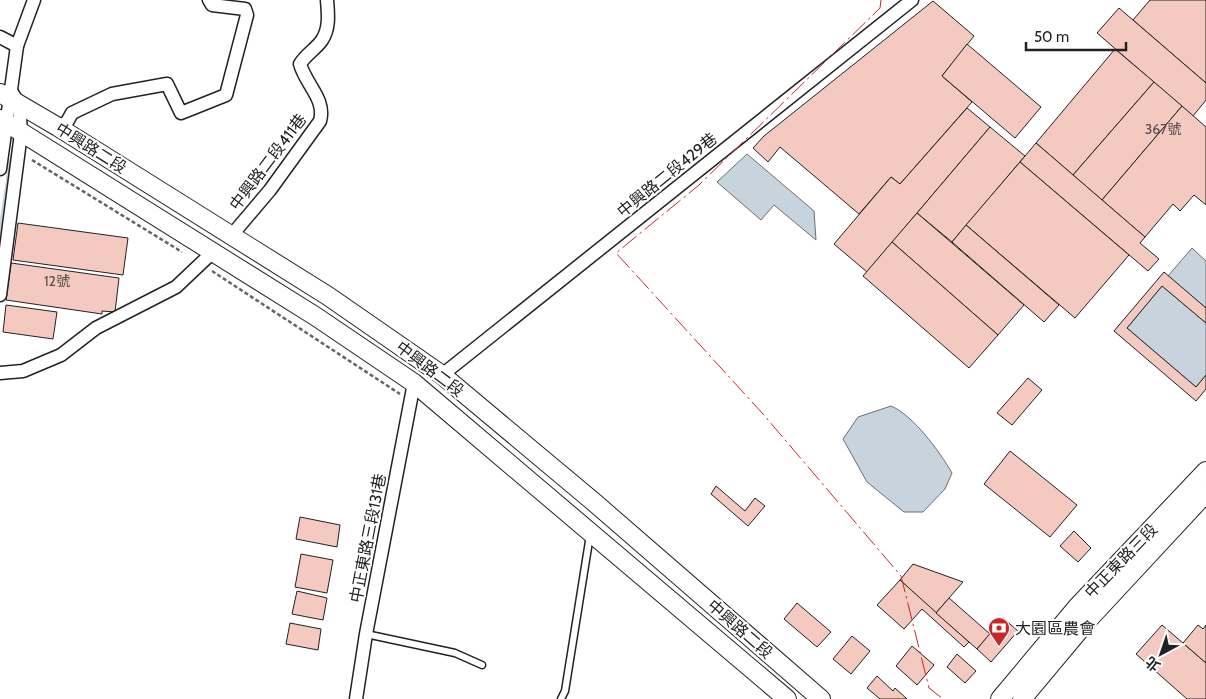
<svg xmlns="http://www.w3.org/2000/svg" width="1206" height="699" viewBox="0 0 1206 699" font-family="Cabin,'Noto Sans TC',sans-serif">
<rect width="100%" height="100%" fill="#fff"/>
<g fill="#c7d3dd" stroke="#6f6f6f">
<path d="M747 154 814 211 816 240 774 205 761 220 717 182Z"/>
<path d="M1192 248 1206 261V308L1168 276Z"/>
<path d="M1162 286 1206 323V375L1196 387 1127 328Z"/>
<path d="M891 406C913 415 940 452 952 473L945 489 923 512H904L867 482 843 439 858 417Z"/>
</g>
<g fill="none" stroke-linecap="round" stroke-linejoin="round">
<path stroke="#c7d3dd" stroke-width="4" d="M0 232 11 160"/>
</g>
<g fill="#f3c9c0" stroke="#222">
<path d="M1150 0H1206V83L1133 20Z"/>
<path d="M933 1 974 36 942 76 972 102 900 184 891 177 859 214 780 147 768 162 753 148 764 136Z"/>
<path d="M1119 8 1206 83V100L1193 116 1097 33Z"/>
<path d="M967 44 1041 107 1015 138 942 76Z"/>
<path d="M1115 49 1154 82 1073 175 1036 143Z"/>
<path d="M1154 82 1182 106 1102 200 1073 175Z"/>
<path d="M1182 106 1206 127V205L1194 195 1180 211 1173 204 1145 237 1102 200Z"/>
<path d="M967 108 990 127 867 272 834 244 891 177 900 184Z"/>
<path d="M990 127 1025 156 952 242 917 213Z"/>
<path d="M1036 143 1145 237 1140 243 1159 259 1148 271 1020 162Z"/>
<path d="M1020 162 1129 255 1075 318 966 225Z"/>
<path d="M917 213 1024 305 998 335 892 242Z"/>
<path d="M18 223 128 238 123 275 13 260Z"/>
<path d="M966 225 1059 305 1044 322 952 242Z"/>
<path d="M892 242 998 335 969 368 863 276Z"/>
<path d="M11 263 119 278 115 312 102 311V314L6 300Z"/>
<path d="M1164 272 1206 308V323L1162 286 1127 328 1196 387 1206 375V389L1196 401 1114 331Z"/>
<path d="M6 305 57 312 53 339 3 332Z"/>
<path d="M1028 378 1042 390 1012 425 997 413Z"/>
<path d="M1010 451 1077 505 1050 537 984 484Z"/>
<path d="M716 486 745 511 755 498 765 506 748 526 711 494Z"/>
<path d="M300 517 340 525 337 547 296 539Z"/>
<path d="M1074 531 1091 548 1078 562 1060 546Z"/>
<path d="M301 554 333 560 327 593 295 587Z"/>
<path d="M913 564 963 582 936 613 900 580Z"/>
<path d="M900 580 969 642 964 647 922 609 904 629 877 605Z"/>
<path d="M297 591 327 598 323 620 292 614Z"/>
<path d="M949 598 990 634 977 649 936 613Z"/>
<path d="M797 603 831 632 817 647 784 619Z"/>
<path d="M1003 618 1018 631 991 662 977 649Z"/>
<path d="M290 623 321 629 318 650 286 644Z"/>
<path d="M1162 625 1206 663V699H1187L1136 654Z"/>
<path d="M1198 625 1203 629 1206 625V663L1183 643Z"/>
<path d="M852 636 870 651 851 674 833 659Z"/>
<path d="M912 646 934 665 917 685 896 666Z"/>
<path d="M957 654 976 671 965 683 947 667Z"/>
<path d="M877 676 893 691 895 688 907 699H880L867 688Z"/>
</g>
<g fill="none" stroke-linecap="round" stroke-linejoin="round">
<g stroke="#222" stroke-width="9">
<g id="lane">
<path d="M366 634 455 653 482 665"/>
<path d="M561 699 565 691 590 535"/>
</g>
</g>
<g stroke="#222" stroke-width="15">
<g id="street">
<path d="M0 37 17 46"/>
<path d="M58 127 67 122 72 113 112 94 167 84 181 113 226 95 247 15 245 9 212 5 209 0"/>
<path d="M0 169 17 46 34 0"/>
<path d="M231 236 270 190 320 121C326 99 306 85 300 64 306 54 316 49 322 40 330 28 328 13 327 0"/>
<path d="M0 295 21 133 19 104 10 89"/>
<path d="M0 373 23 371 61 355 96 328 176 287 213 252"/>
<path d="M442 375 912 0"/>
<path d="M356 699 366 634 414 383"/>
</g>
</g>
<g stroke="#222" stroke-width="20">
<g id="secondary">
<path d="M0 93 58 127 328 296 442 375 595 503 821 699"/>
<path d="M0 119 315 316 414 383 787 699"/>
<path d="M1000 699 1077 607 1206 471"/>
<path d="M1022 699 1088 620 1206 493"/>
</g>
</g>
<g stroke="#646464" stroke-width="2.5" stroke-dasharray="4 2.5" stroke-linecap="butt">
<path d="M32 160 182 252"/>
<path d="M212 271 400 394"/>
</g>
<use href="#lane" stroke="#fff" stroke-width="6"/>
<use href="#street" stroke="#fff" stroke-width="12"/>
<use href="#secondary" stroke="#fff" stroke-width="18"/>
<path stroke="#c62828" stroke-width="1" stroke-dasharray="18 4 2.5 4" stroke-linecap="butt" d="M881 0 880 8 699 185 616 253 763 414 901 576 929 688 943 699"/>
</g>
<defs>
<g id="bank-pin" transform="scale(1.125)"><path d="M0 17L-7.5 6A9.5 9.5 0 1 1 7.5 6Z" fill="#c62828" stroke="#fff"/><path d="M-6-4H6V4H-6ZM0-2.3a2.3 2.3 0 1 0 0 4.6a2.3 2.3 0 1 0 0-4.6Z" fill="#fff"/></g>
</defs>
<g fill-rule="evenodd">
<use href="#bank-pin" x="999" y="628"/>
</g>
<g text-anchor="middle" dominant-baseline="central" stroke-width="4" stroke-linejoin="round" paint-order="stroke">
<g font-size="14" fill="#564c4a">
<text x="1163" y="129">367號</text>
<text x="57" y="281">12號</text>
</g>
<g font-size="16" fill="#222" stroke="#fff">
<text transform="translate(91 148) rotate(32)">中興路二段</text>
<text transform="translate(268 162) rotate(-53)">中興路二段411巷</text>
<text transform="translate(667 175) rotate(-39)">中興路二段429巷</text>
<text transform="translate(430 369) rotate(37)">中興路二段</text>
<text transform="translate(368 538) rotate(-79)">中正東路三段131巷</text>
<text transform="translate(1121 561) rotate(-46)">中正東路三段</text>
<text transform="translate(740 629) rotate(41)">中興路二段</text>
</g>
<g font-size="16" fill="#222" stroke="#fff" text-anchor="start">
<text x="1015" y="628">大園區農會</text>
</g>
</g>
<g transform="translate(1161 654) rotate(220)" stroke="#ffffff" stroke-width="4" paint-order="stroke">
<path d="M0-4L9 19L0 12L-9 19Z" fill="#222222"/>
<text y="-8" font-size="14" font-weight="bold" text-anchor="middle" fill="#222222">北</text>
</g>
<path d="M1026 42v8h100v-8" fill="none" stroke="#222222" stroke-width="2.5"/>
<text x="1034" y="42" font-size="15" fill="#222222" stroke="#ffffff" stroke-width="4" paint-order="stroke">50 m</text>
</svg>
